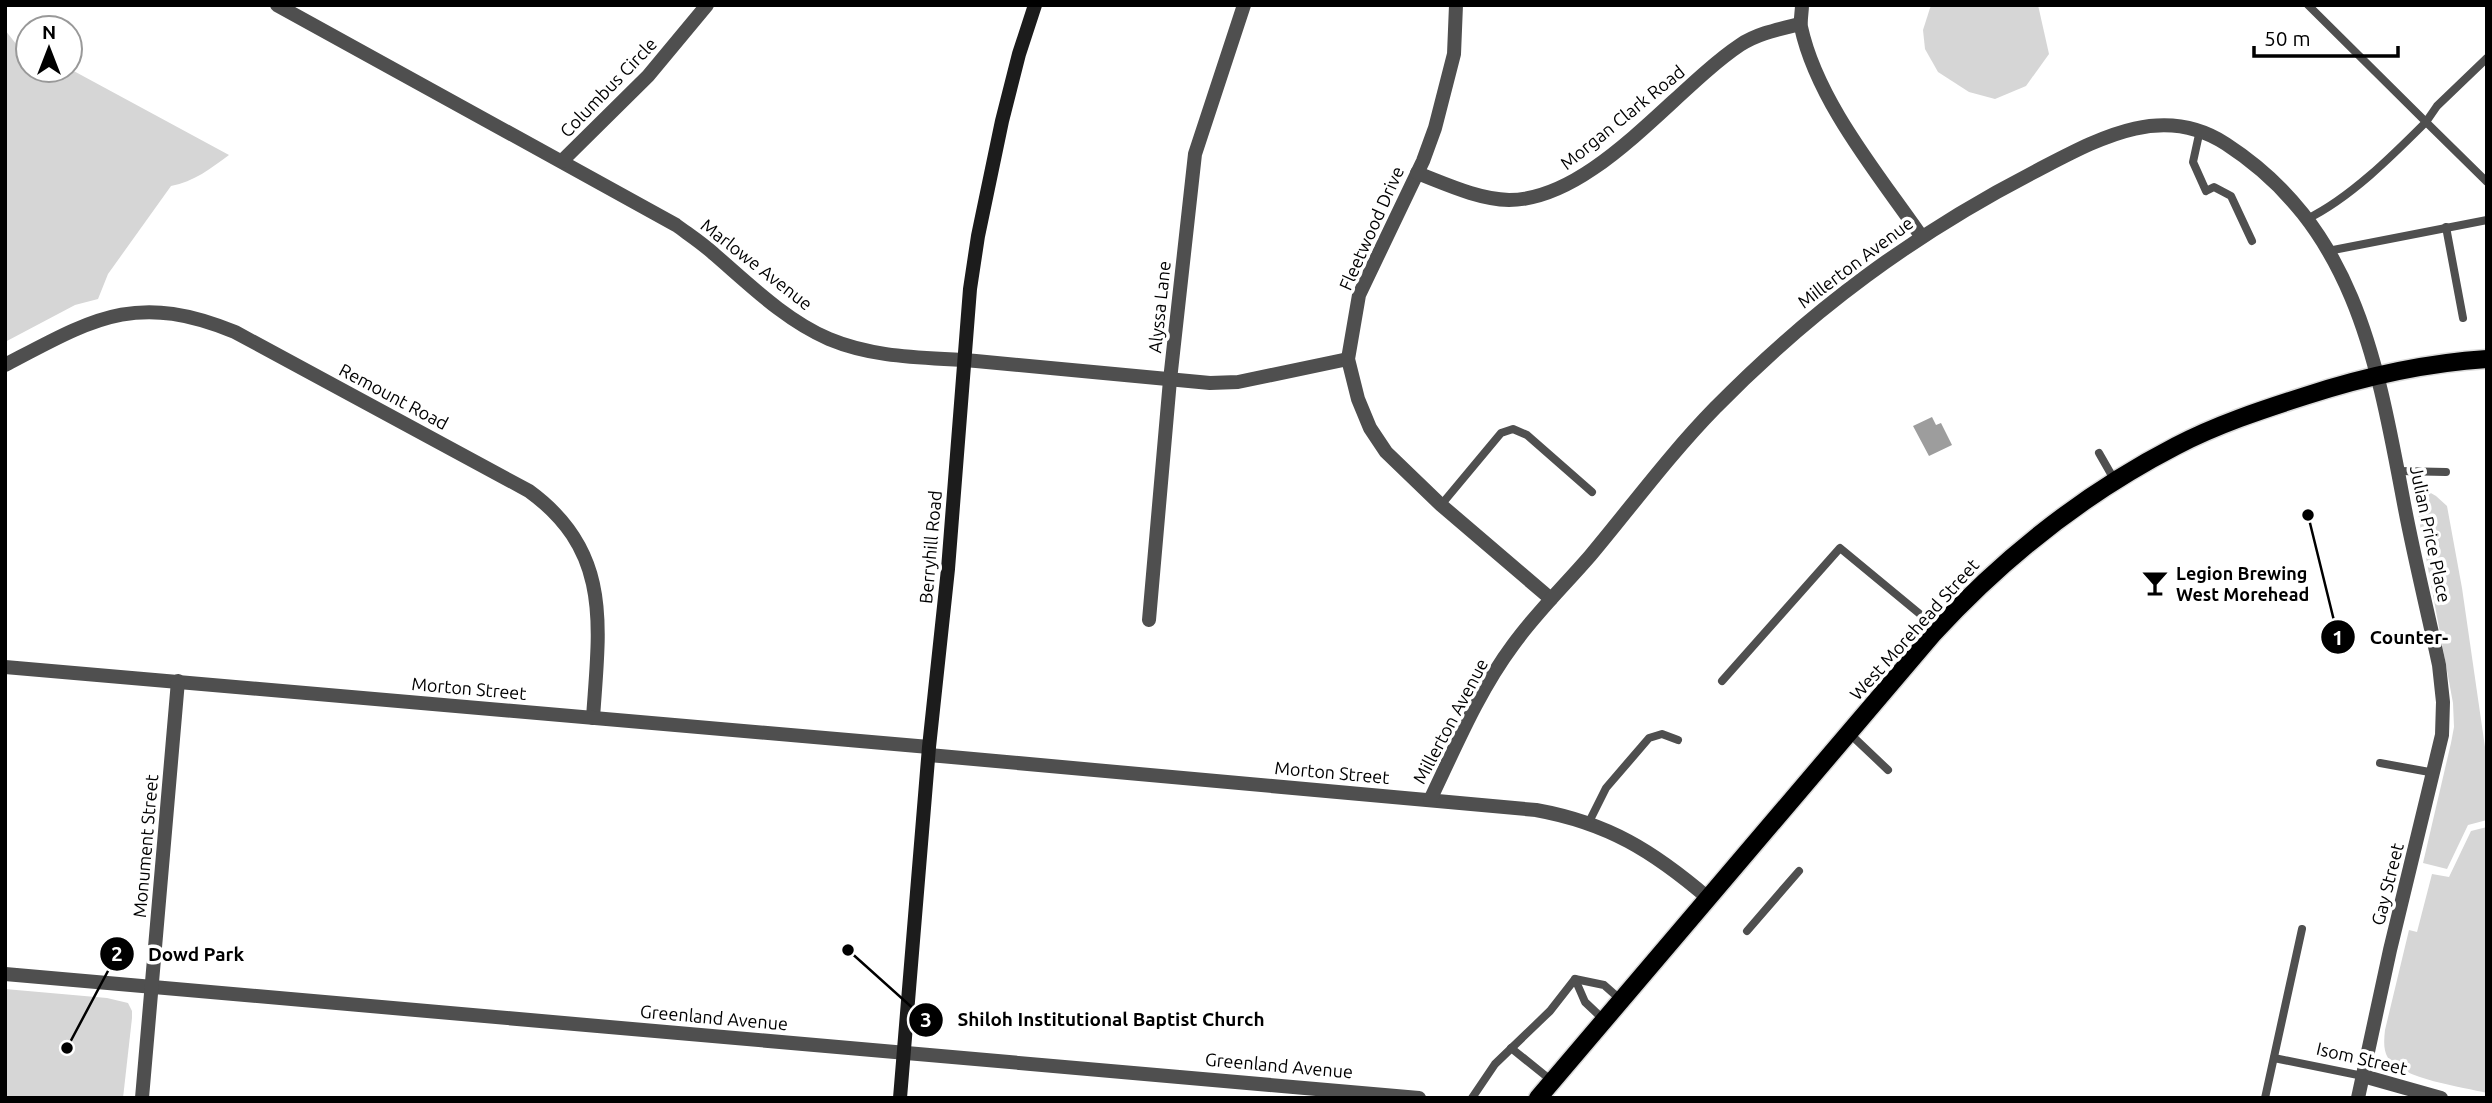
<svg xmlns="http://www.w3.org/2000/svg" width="2492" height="1103" viewBox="0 0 2492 1103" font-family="Ubuntu,sans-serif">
<rect width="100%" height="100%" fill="#fff"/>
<g fill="#d6d6d6">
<path d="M1931 5H2038L2049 54 2026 86 1995 99 1969 92 1938 72 1925 49 1923 30Z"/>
<path d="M5 30 28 59V70L70 69 229 155C211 168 194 182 171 186L108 274 98 299 75 305 5 342Z"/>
<path d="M2422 488 2436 496 2447 506 2462 588 2487 761V820L2468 825 2447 869 2423 863 2451 743 2454 727 2453 703 2415 498 2417 491Z"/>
<path d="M2487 827V1093C2463 1087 2402 1079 2388 1058 2383 1050 2384 1040 2385 1030L2409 930 2417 932 2432 874 2449 877 2471 831Z"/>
<path d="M5 989 107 998 128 1003 132 1011V1018L123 1098H5Z"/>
</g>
<path fill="#9d9d9d" d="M1932 417 1936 425 1941 423 1952 445 1929 456 1913 426Z"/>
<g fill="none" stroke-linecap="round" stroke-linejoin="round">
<g stroke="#dbdbdb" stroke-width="21">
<path id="primary" d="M1538 1098 1933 634C2003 558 2083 494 2176 446 2216 425 2261 410 2305 396 2363 377 2425 363 2487 359"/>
</g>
<g stroke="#4f4f4f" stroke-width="8">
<path d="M2487 58 2437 106 2426 122 2487 182"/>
<path d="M2200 130 2193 162 2206 191 2214 187 2231 196 2252 241"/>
<path d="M2307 219C2350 198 2392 156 2426 122L2308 5"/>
<path d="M2446 227 2463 318"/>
<path d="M2328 251 2487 220"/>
<path d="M2099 453 2115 481"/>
<path d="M2399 471 2446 472"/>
<path d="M1441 505 1501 433 1513 429 1527 435 1592 492"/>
<path d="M1722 681 1840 548 1938 629"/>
<path d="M1849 733 1888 770"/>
<path d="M2380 763 2435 773"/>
<path d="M1588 824 1606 788 1649 738 1662 734 1678 740"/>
<path d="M1747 931 1799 871"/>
<path d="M1575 979 1604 985 1621 1000"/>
<path d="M1511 1048 1552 1081"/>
<path d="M2274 1058 2363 1076"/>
<path d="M1472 1098 1495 1064 1550 1011 1575 979 1585 1002 1604 1020"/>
<path d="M2265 1098 2302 929"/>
</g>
<g stroke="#4f4f4f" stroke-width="14">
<path d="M277 5 676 225C688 234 702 243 714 254 750 285 785 320 829 339 877 359 926 357 976 361 1054 368 1132 376 1210 383L1238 382 1348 359"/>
<path d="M1456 5 1454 54 1435 128 1423 161 1359 295 1348 359 1358 399 1370 428 1386 452 1441 505 1551 599"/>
<path d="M1802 5C1802 12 1800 20 1801 27 1817 101 1878 174 1921 236"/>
<path d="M562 161 648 76 707 5"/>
<path d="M1417 173C1446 184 1477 199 1509 200 1593 200 1673 90 1740 45 1758 33 1780 29 1800 24"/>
<path d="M5 365C93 319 135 291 235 332L529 491C613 552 599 627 593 718"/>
<path d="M1149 620 1170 380 1195 154 1244 5"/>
<path d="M5 667 929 747"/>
<path d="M929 755 1536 810C1608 823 1653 851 1708 898"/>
<path d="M1430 800C1455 748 1478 692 1513 645 1536 613 1564 586 1590 556 1631 507 1670 454 1715 408 1811 310 1915 233 2038 170 2098 139 2162 102 2226 144 2357 229 2378 367 2405 509 2415 561 2428 613 2439 665L2443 702 2442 735 2390 950 2358 1098"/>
<path d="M5 974 1419 1098"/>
<path d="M2363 1076 2441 1098"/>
<path d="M142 1098 178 681"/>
</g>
<path stroke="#1c1c1c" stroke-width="14" d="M900 1098 929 747 948 569 970 289 978 236 1002 121 1019 54 1035 5"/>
<use href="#primary" stroke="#000" stroke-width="18"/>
</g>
<defs>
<g id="bar-bare" transform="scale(2.1)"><path d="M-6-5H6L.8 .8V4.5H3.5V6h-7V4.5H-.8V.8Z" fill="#000" stroke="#fff" stroke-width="2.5" paint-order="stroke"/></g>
</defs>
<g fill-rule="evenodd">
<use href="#bar-bare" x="2155" y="583"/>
</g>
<g text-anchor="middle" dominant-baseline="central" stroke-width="7" stroke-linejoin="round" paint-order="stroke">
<g font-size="18" fill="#000" stroke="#fff">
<text transform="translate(608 87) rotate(-46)">Columbus Circle</text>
<text transform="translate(1622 117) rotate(-39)">Morgan Clark Road</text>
<text transform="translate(1371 228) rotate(-66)">Fleetwood Drive</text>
<text transform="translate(1855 262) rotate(-37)">Millerton Avenue</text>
<text transform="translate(757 264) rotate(38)">Marlowe Avenue</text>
<text transform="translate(1159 307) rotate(-84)">Alyssa Lane</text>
<text transform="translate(394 396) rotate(28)">Remount Road</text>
<text transform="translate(2431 534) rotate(78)">Julian Price Place</text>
<text transform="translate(930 547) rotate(-85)">Berryhill Road</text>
<text transform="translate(1914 629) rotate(-48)">West Morehead Street</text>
<text transform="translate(469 688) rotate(5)">Morton Street</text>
<text transform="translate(1450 721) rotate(-62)">Millerton Avenue</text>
<text transform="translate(1332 772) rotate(5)">Morton Street</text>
<text transform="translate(145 846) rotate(-85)">Monument Street</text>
<text transform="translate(2387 884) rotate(-76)">Gay Street</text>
<text transform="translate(714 1017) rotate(5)">Greenland Avenue</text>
<text transform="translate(2362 1058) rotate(13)">Isom Street</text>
<text transform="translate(1279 1065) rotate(5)">Greenland Avenue</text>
</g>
<g font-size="18" font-weight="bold" fill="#000" stroke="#fff" text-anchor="start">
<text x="2176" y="573">Legion Brewing<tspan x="2176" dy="21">West Morehead</tspan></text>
</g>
</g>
<path fill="none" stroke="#000" stroke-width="2.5" d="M2308 515L2338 637M67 1048L117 954M848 950L926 1020"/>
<g fill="#000" stroke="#fff" stroke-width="2.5">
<circle cx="2308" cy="515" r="7"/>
<circle cx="67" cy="1048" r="7"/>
<circle cx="848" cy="950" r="7"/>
<circle cx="2338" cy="637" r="18"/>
<circle cx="117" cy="954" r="18"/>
<circle cx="926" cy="1020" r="18"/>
</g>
<g font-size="21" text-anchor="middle" font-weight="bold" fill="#fff">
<text x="2338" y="645">1</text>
<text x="117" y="961">2</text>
<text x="926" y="1027">3</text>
</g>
<g font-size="19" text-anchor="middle" font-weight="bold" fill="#000" stroke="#fff" stroke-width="7" stroke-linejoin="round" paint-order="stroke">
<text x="2409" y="644">Counter-</text>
<text x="196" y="961">Dowd Park</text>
<text x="1111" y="1026">Shiloh Institutional Baptist Church</text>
</g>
<rect width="2492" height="1103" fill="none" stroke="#000000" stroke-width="14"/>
<g transform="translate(49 49)"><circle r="33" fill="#ffffff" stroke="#999999" stroke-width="2"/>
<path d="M0-5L12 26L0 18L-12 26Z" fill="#000000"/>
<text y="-10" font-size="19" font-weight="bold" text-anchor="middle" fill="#000000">N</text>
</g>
<path d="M2254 46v10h144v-10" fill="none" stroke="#000000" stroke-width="3.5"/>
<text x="2264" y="46" font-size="21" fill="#000000" stroke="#ffffff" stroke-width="5" paint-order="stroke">50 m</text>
</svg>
